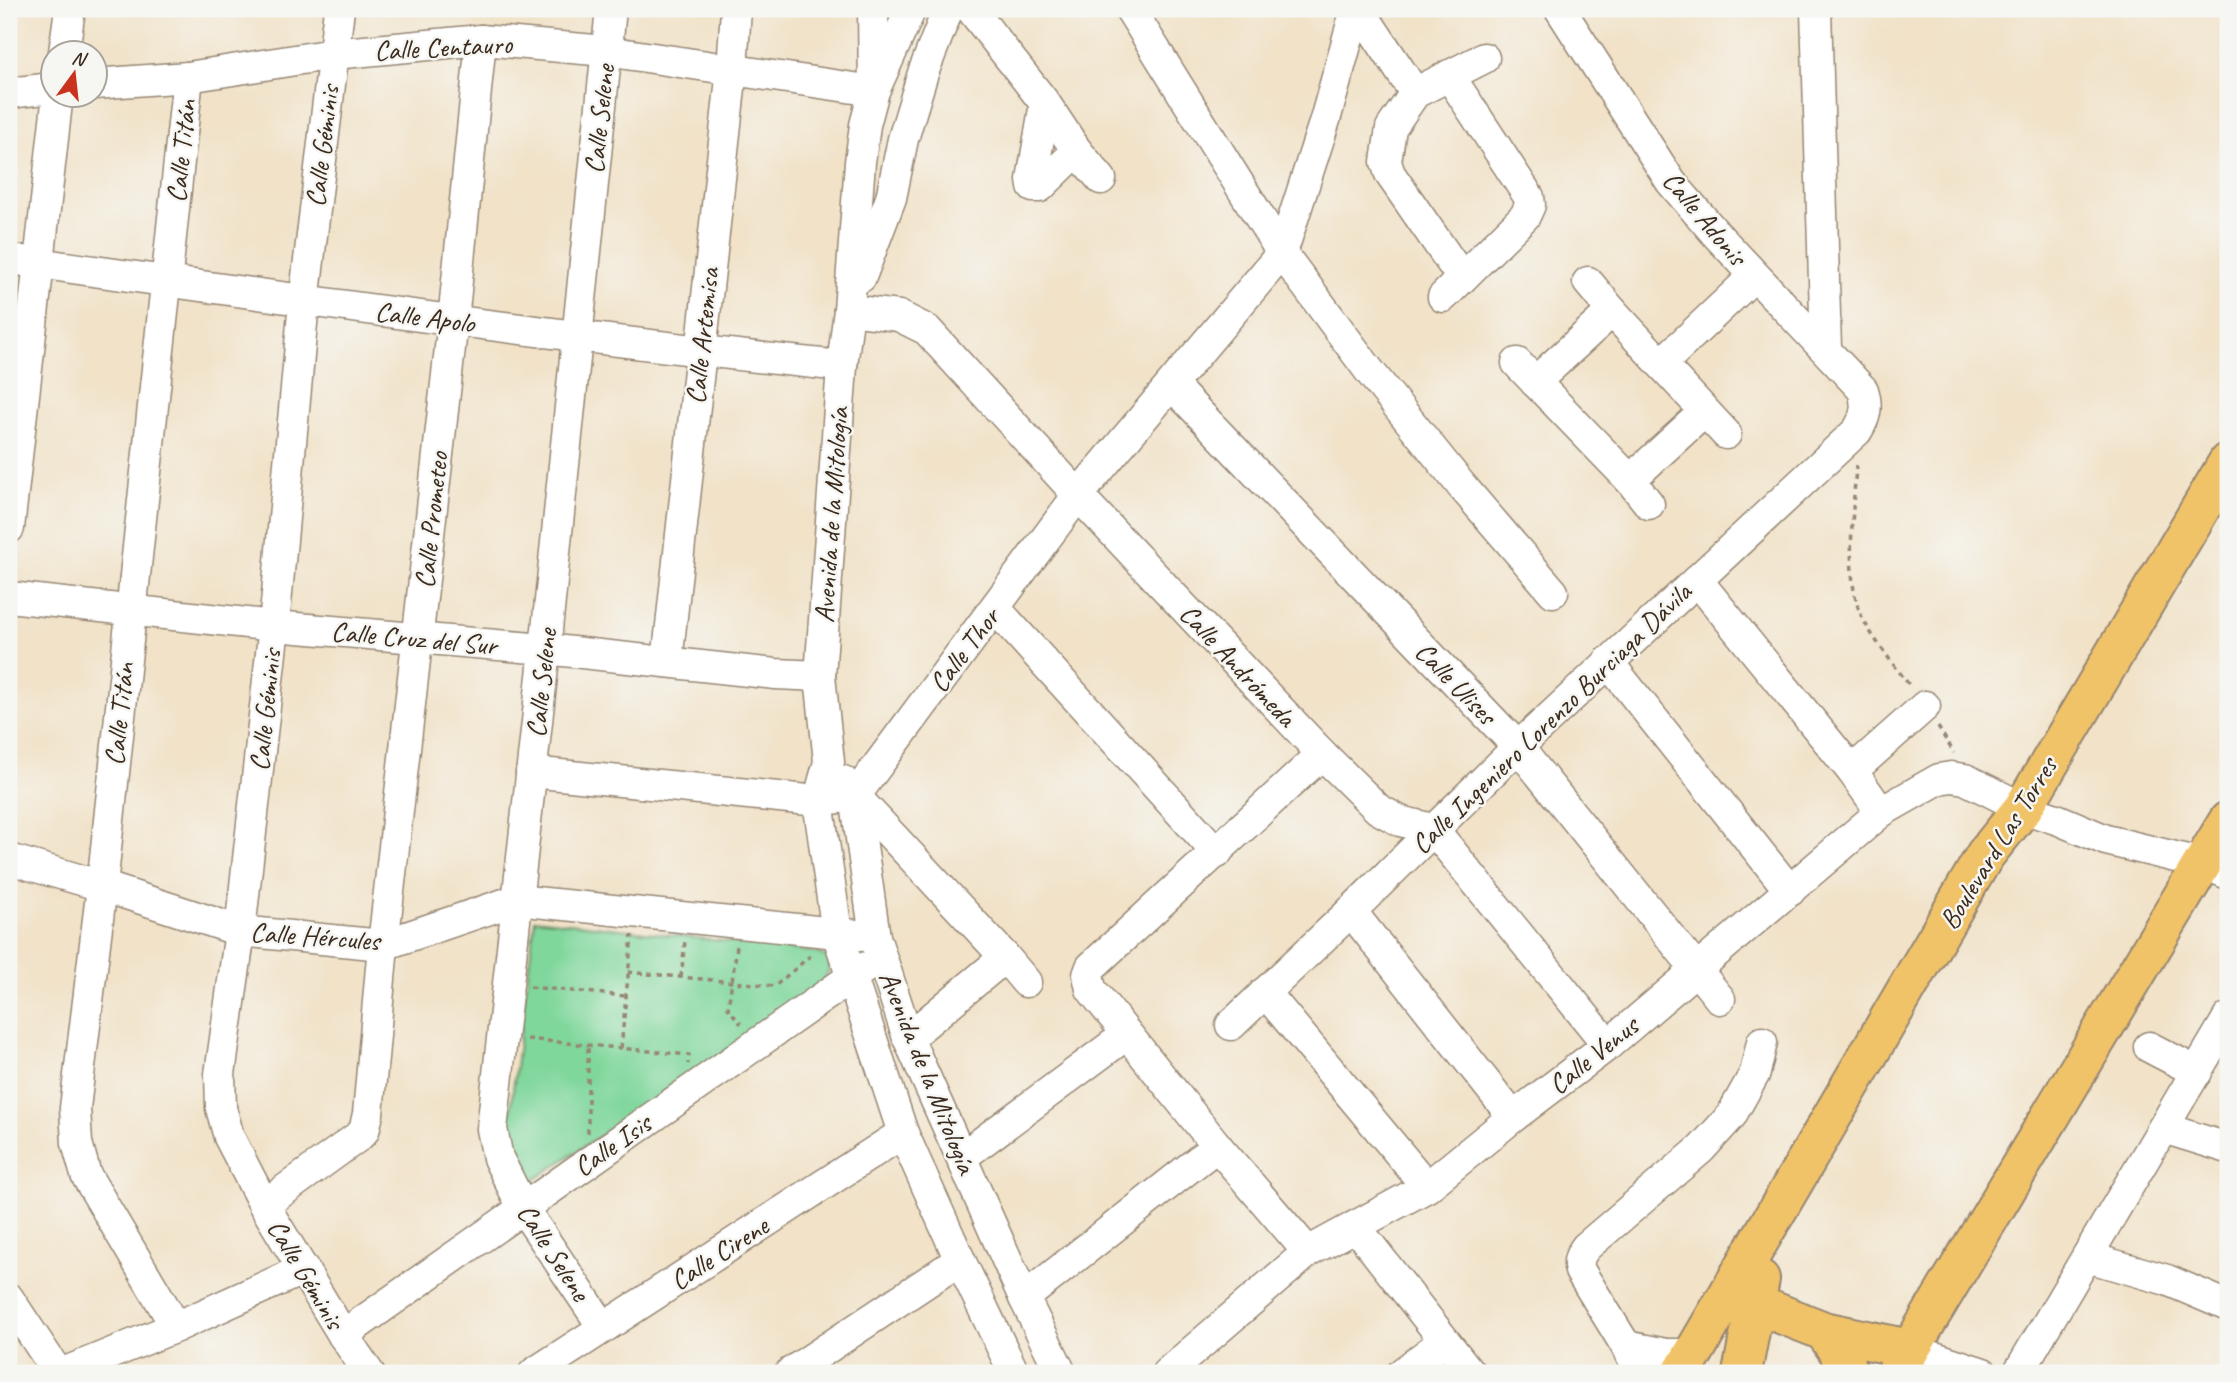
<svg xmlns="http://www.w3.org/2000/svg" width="2237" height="1382" viewBox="0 0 2237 1382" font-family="Caveat,sans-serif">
<rect width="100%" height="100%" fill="#f6f6f2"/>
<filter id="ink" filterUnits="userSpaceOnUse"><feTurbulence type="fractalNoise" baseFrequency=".0143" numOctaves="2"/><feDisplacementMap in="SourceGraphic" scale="14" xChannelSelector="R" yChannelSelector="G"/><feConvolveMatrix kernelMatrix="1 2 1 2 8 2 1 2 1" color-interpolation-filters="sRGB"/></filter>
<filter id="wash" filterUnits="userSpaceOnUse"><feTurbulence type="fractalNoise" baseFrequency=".00686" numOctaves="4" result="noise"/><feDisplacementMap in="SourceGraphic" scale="28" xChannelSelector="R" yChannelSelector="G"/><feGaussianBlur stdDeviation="1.57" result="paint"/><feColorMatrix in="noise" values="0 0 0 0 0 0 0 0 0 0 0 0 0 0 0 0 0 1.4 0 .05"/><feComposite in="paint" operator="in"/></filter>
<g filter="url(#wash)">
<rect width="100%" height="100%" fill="#f1e2c8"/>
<path fill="#80d79c" stroke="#5e805d" stroke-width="2" d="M535 919 814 952 830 958 828 972 817 990 528 1184 506 1144Z"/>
</g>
<g filter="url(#ink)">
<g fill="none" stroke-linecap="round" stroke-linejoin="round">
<g stroke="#968673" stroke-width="33">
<g id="minor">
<path d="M339 9 304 302 274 626 240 931 220 1074 221 1108 229 1137 264 1205 343 1335 369 1373"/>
<path d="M911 9 874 91 865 125 860 162 849 310 842 366 820 676 829 762 818 801 837 933 903 1133 960 1260 1014 1373"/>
<path d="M971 9 1045 103 1077 151 1101 179"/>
<path d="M1130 9 1282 253 1371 373 1461 485 1553 592"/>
<path d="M1359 9 1415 93"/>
<path d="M1816 9 1826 349"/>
<path d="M64 52 70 9"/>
<path d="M94 84 188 77 333 54 481 40 606 51 874 91 873 9"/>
<path d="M9 93 52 88"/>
<path d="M1045 103 1032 180 1033 187H1040L1077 151"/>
<path d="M9 259C286 298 563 338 842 366"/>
<path d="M861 277 891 198 903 139 923 73 948 9"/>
<path d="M1462 278 1390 174 1386 162 1391 128 1415 93 1484 58"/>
<path d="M1588 282 1612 311 1726 434"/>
<path d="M1443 297 1525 216 1530 205 1529 197 1449 75"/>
<path d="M849 310 899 316 927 330 1078 495 1322 754 1378 809 1400 821 1433 829 1608 1045"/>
<path d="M1517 363 1630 480 1649 504"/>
<path d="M1661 364 1754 276"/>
<path d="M1535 382 1612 311"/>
<path d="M1172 385 1518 747 1720 999"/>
<path d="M1630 480 1704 412"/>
<path d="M9 528 58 94"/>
<path d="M1697 580 1852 771 1881 812"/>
<path d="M9 597 274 626 545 649 776 674 820 676"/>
<path d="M995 608 1217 853"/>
<path d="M667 662 732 69 736 9"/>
<path d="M1608 662 1790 891"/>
<path d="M1852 771 1925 706"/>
<path d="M531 772 818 801 855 796 1078 495 1282 253 1325 120 1356 9"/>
<path d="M843 781 855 796 875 937 908 1038 1024 1298 1061 1373"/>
<path d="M855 796 1005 957 1026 982"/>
<path d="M9 859 102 886 240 931 383 945 516 900 875 937"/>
<path d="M1351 911 1513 1117"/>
<path d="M1265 992 1427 1187"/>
<path d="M1231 1025 1351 911 1518 747 1857 431C1866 417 1868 406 1863 390L1716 234 1671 182 1560 9"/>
<path d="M908 1038 1005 957"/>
<path d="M2149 1047 2197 1072"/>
<path d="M2163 1128 2228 1148"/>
<path d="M962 1157 1126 1035"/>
<path d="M264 1205 359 1136 364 1131 368 1114 383 945 453 321 481 40"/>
<path d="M1355 1226 1470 1373"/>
<path d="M1308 1252 1217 1146 1091 989 1088 975 1091 967 1322 754"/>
<path d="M2087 1257 2167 1280 2228 1306"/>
<path d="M1024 1298 1217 1146"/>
<path d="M9 1299 58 1373"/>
<path d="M176 1327 86 1175 77 1143 75 1108 102 886 188 77"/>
<path d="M603 1327 523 1208 498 1158 492 1129 545 649 611 9"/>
<path d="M343 1335 866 967"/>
<path d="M1626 1346 1666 1354H1694"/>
<path d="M1910 1349 1983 1373"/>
<path d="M63 1373 176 1327 304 1269"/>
<path d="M534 1373 903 1133"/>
<path d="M790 1373 960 1260"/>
<path d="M1167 1373 1308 1252 1427 1187 1513 1117 1608 1045 1881 812 1939 779 1951 777 1965 779 2023 808 2059 820 2106 840 2204 864 2228 874"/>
<path d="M1402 1373 1444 1341"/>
<path d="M1639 1373 1626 1346 1580 1271C1577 1261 1580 1255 1586 1247L1701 1149 1731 1116 1755 1073 1762 1042"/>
<path d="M2018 1373 2228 1018"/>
</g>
</g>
<g stroke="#968673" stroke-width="42">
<g id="major">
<path d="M1730 1294 1824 1331 1910 1349"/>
<path d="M1824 1331 1838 1351 1849 1373"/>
<path d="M1682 1373 1985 855 2023 808 2228 462"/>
<path d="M1742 1373 1760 1279"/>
<path d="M1896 1373 2228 821"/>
</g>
</g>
<g stroke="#968673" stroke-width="3.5" stroke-dasharray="5 5" stroke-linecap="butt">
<path d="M1856 465C1854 506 1845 571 1859 610 1867 632 1895 666 1910 686"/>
<path d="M1938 727 1954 753"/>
<path d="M737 946 728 1008 741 1024"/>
<path d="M628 972 775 986 810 956"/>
<path d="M681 977 685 941"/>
<path d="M530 987 626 996"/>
<path d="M527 1039 689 1055 688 1064"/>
<path d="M621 1048 632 935"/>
<path d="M588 1133V1044"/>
</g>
<use href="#minor" stroke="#fff" stroke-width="30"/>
<use href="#major" stroke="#f1c369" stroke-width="38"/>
</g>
</g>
<g text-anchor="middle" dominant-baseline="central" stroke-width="5" stroke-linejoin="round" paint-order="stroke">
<g font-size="28" fill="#3b2a1e" stroke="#f6f6f2">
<text transform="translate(443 47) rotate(-3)">Calle Centauro</text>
<text transform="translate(599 119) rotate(-84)">Calle Selene</text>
<text transform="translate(322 146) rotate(-83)">Calle Géminis</text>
<text transform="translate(181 151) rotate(-84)">Calle Titán</text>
<text transform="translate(1705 218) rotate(50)">Calle Adonis</text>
<text transform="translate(425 317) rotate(7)">Calle Apolo</text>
<text transform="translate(702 336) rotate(-84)">Calle Artemisa</text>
<text transform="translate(831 515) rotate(-86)">Avenida de la Mitología</text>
<text transform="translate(431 520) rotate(-84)">Calle Prometeo</text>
<text transform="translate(414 638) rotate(5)">Calle Cruz del Sur</text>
<text transform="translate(964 650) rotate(-53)">Calle Thor</text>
<text transform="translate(1238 665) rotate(47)">Calle Andrómeda</text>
<text transform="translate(541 683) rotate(-84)">Calle Selene</text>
<text transform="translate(1456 683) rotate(46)">Calle Ulises</text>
<text transform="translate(265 710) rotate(-84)">Calle Géminis</text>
<text transform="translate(119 714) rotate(-84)">Calle Titán</text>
<text transform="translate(1551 718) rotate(-44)">Calle Ingeniero Lorenzo Burciaga Dávila</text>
<text transform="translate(1998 843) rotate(-58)">Boulevard Las Torres</text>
<text transform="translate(315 936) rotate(4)">Calle Hércules</text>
<text transform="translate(1593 1055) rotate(-39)">Calle Venus</text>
<text transform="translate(928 1072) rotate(68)">Avenida de la Mitología</text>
<text transform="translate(612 1145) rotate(-35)">Calle Isis</text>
<text transform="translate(554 1252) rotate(57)">Calle Selene</text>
<text transform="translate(719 1253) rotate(-33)">Calle Cirene</text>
<text transform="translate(306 1274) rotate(59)">Calle Géminis</text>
</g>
</g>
<rect width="2237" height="1382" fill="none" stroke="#f6f6f2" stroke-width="35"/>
<g transform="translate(74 74) rotate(15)"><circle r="33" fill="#f6f6f2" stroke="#aba49d" stroke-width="2"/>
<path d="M0-5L12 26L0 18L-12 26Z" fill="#c8321e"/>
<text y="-10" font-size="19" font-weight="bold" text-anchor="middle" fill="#3b2a1e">N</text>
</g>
</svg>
